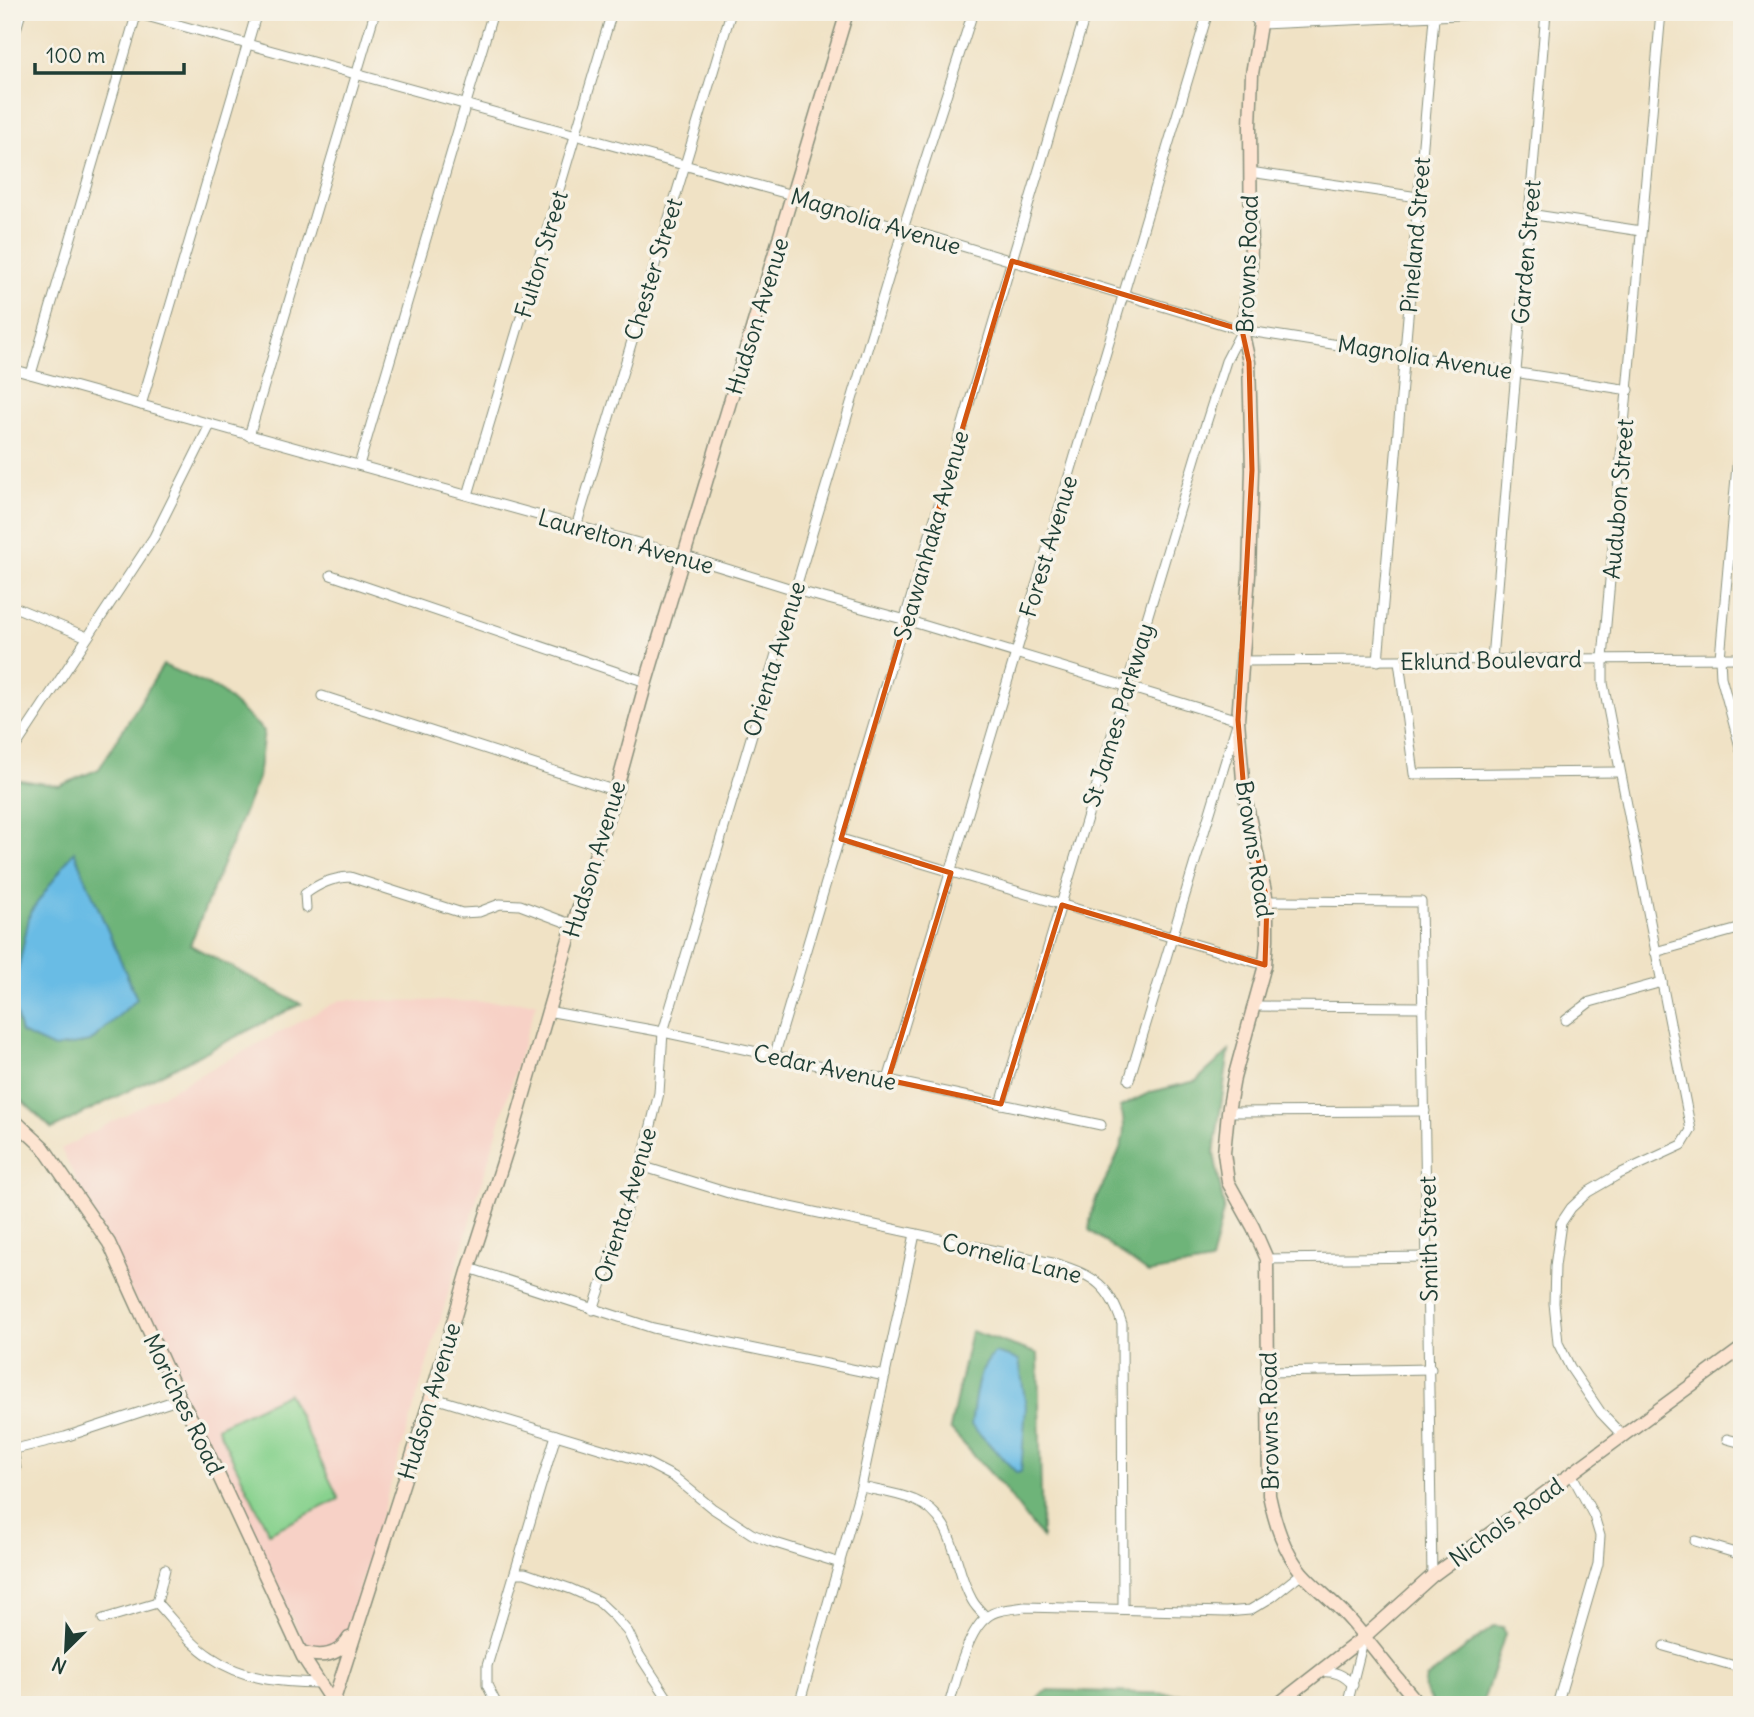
<svg xmlns="http://www.w3.org/2000/svg" width="1754" height="1717" viewBox="0 0 1754 1717" font-family="Delius,sans-serif">
<rect width="100%" height="100%" fill="#f7f3e8"/>
<filter id="ink" filterUnits="userSpaceOnUse"><feTurbulence type="fractalNoise" baseFrequency=".0143" numOctaves="2"/><feDisplacementMap in="SourceGraphic" scale="14" xChannelSelector="R" yChannelSelector="G"/><feConvolveMatrix kernelMatrix="1 2 1 2 8 2 1 2 1" color-interpolation-filters="sRGB"/></filter>
<filter id="wash" filterUnits="userSpaceOnUse"><feTurbulence type="fractalNoise" baseFrequency=".00686" numOctaves="4" result="noise"/><feDisplacementMap in="SourceGraphic" scale="28" xChannelSelector="R" yChannelSelector="G"/><feGaussianBlur stdDeviation="1.57" result="paint"/><feColorMatrix in="noise" values="0 0 0 0 0 0 0 0 0 0 0 0 0 0 0 0 0 1.4 0 .05"/><feComposite in="paint" operator="in"/></filter>
<g filter="url(#wash)">
<rect width="100%" height="100%" fill="#f0e2c5"/>
<path fill="#f7d1c6" d="M340 1000 536 1002 345 1636 332 1651 315 1653 303 1641 61 1149Z"/>
<path fill="#88d28e" stroke="#548861" stroke-width="2" d="M288 1393 339 1499 269 1533 217 1427Z"/>
<g fill="#6eb479" stroke="#467856" stroke-width="2">
<path d="M163 665 219 690 264 731 258 778 190 945 301 1004 52 1129 12 1091V781L14 779 59 786 99 769Z"/>
<path d="M1229 1051 1214 1153 1224 1207 1211 1262 1148 1273 1089 1230C1090 1223 1091 1214 1093 1207 1104 1174 1135 1144 1120 1107L1151 1092 1196 1081Z"/>
<path d="M971 1331 1038 1354 1042 1538 1002 1486 950 1429Z"/>
<path d="M1494 1626 1503 1627 1505 1634 1482 1705H1434C1427 1696 1421 1689 1427 1678Z"/>
<path d="M1049 1690 1235 1696 1239 1702 1238 1705H1033L1041 1694Z"/>
</g>
<g fill="#69bce5" stroke="#447c8c" stroke-width="2">
<path d="M74 851 137 999 90 1042 54 1048 21 1033 12 998 30 913Z"/>
<path d="M995 1353 1019 1360 1026 1406 1021 1472H1016L971 1425C975 1400 975 1370 995 1353Z"/>
</g>
</g>
<g filter="url(#ink)">
<g fill="none" stroke-linecap="round" stroke-linejoin="round">
<g stroke="#88907c" stroke-width="11">
<g id="street">
<path d="M132 12 792 195 1242 330 1629 390"/>
<path d="M1249 12 1260 24 1524 12"/>
<path d="M12 44 21 12"/>
<path d="M1250 172 1418 197"/>
<path d="M1529 214 1641 231"/>
<path d="M12 369 685 556 795 590 906 620 1238 720 1129 1080"/>
<path d="M31 374 137 12"/>
<path d="M141 405 257 12"/>
<path d="M1742 409 1720 658 1721 677 1742 754"/>
<path d="M249 436 375 12"/>
<path d="M359 465 493 12"/>
<path d="M468 495 612 12"/>
<path d="M576 527 731 12"/>
<path d="M331 575 646 682"/>
<path d="M12 606 87 637"/>
<path d="M1492 659 1546 12"/>
<path d="M1241 661 1742 658"/>
<path d="M1378 661 1434 18"/>
<path d="M1399 661 1414 774 1619 772"/>
<path d="M322 696 616 791"/>
<path d="M12 752 154 537 210 425"/>
<path d="M841 839 1265 965"/>
<path d="M1267 901 1421 902 1432 1576"/>
<path d="M306 908 305 894C320 883 332 878 350 877L462 913 479 912 500 904 520 905 573 925"/>
<path d="M1655 952 1742 928"/>
<path d="M1254 1006 1423 1007"/>
<path d="M547 1011 663 1032 1101 1125"/>
<path d="M1566 1020 1590 1002 1662 982"/>
<path d="M774 1057 1086 12"/>
<path d="M888 1080 1208 12"/>
<path d="M1001 1104 1197 452 1226 361 1242 330"/>
<path d="M1228 1112 1425 1111"/>
<path d="M641 1166 735 1195 1057 1264C1094 1275 1110 1286 1122 1324L1123 1609"/>
<path d="M1267 1259 1428 1257"/>
<path d="M469 1268 653 1328 885 1376"/>
<path d="M593 1310 641 1166 659 1093 663 1032 903 229 973 12"/>
<path d="M1269 1372 1431 1369"/>
<path d="M431 1397 645 1462 674 1477 712 1508 752 1534 769 1541 840 1563"/>
<path d="M1622 1435 1601 1413 1570 1367 1558 1343 1554 1303 1555 1266 1561 1223 1571 1208 1588 1192 1619 1174 1682 1145 1691 1130 1603 683V658L1661 12"/>
<path d="M1727 1439 1742 1443"/>
<path d="M15 1449 65 1437 180 1399"/>
<path d="M12 1481 16 1469 13 1445"/>
<path d="M861 1487C879 1491 898 1493 914 1500 958 1518 952 1566 972 1600 975 1606 981 1612 986 1617"/>
<path d="M1695 1541 1742 1555"/>
<path d="M165 1569 157 1603C174 1621 190 1644 211 1657 244 1680 280 1682 320 1683"/>
<path d="M515 1573H525L571 1589 598 1601 614 1616 628 1632 638 1653 672 1705"/>
<path d="M103 1619 157 1603"/>
<path d="M1664 1646 1742 1668"/>
<path d="M1321 1672C1335 1671 1343 1674 1353 1685"/>
<path d="M497 1705 487 1685V1666L556 1435"/>
<path d="M799 1705 861 1487 915 1234"/>
<path d="M949 1705C956 1682 967 1631 987 1617 996 1609 1013 1609 1025 1607L1226 1612 1250 1610 1272 1597 1302 1573"/>
<path d="M1347 1705 1364 1637"/>
<path d="M1557 1705 1598 1564 1600 1536 1594 1516 1572 1475"/>
</g>
</g>
<g stroke="#88907c" stroke-width="15">
<g id="secondary">
<path d="M1262 12 1252 74 1250 126 1251 272 1242 330 1249 362 1252 470 1249 575 1238 720 1244 792 1267 901V940L1265 965 1234 1078 1228 1112 1224 1153 1228 1182 1253 1227 1267 1259 1269 1495C1275 1523 1283 1550 1302 1573 1317 1590 1337 1604 1352 1622 1375 1649 1396 1678 1420 1705"/>
<path d="M12 1118 43 1147 109 1243 180 1399 195 1425 303 1657 334 1705"/>
<path d="M301 1652C320 1658 338 1657 349 1638"/>
<path d="M333 1703 431 1397 469 1268 515 1125 573 925 616 791 646 682 847 12"/>
<path d="M1277 1705 1364 1637 1432 1576 1742 1348"/>
</g>
</g>
<use href="#street" stroke="#fff" stroke-width="9"/>
<use href="#secondary" stroke="#fde4d1" stroke-width="12"/>
</g>
</g>
<path fill="none" stroke="#d45610" stroke-width="5" stroke-linejoin="round" d="M1012 261 1242 330 1249 362 1252 470 1238 720 1244 792 1267 901 1265 965 1062 905 1001 1104 888 1080 951 873 841 839Z"/>
<g text-anchor="middle" dominant-baseline="central" stroke-width="7" stroke-linejoin="round" paint-order="stroke">
<g font-size="23" fill="#1f3d34" stroke="#f7f3e8">
<text transform="translate(876 221) rotate(17)">Magnolia Avenue</text>
<text transform="translate(1415 235) rotate(-85)">Pineland Street</text>
<text transform="translate(1526 252) rotate(-85)">Garden Street</text>
<text transform="translate(541 254) rotate(-73)">Fulton Street</text>
<text transform="translate(1247 264) rotate(-88)">Browns Road</text>
<text transform="translate(653 269) rotate(-73)">Chester Street</text>
<text transform="translate(757 316) rotate(-73)">Hudson Avenue</text>
<text transform="translate(1425 357) rotate(9)">Magnolia Avenue</text>
<text transform="translate(1618 499) rotate(-85)">Audubon Street</text>
<text transform="translate(931 535) rotate(-74)">Seawanhaka Avenue</text>
<text transform="translate(626 541) rotate(16)">Laurelton Avenue</text>
<text transform="translate(1048 546) rotate(-73)">Forest Avenue</text>
<text transform="translate(774 659) rotate(-73)">Orienta Avenue</text>
<text transform="translate(1491 660) rotate(-1)">Eklund Boulevard</text>
<text transform="translate(1118 715) rotate(-73)">St James Parkway</text>
<text transform="translate(1255 849) rotate(81)">Browns Road</text>
<text transform="translate(594 859) rotate(-73)">Hudson Avenue</text>
<text transform="translate(825 1067) rotate(12)">Cedar Avenue</text>
<text transform="translate(625 1205) rotate(-73)">Orienta Avenue</text>
<text transform="translate(1428 1239) rotate(-91)">Smith Street</text>
<text transform="translate(1012 1258) rotate(14)">Cornelia Lane</text>
<text transform="translate(429 1401) rotate(-73)">Hudson Avenue</text>
<text transform="translate(184 1404) rotate(64)">Moriches Road</text>
<text transform="translate(1269 1421) rotate(-91)">Browns Road</text>
<text transform="translate(1506 1522) rotate(-36)">Nichols Road</text>
</g>
</g>
<rect width="1754" height="1717" fill="none" stroke="#f7f3e8" stroke-width="42"/>
<g transform="translate(66 1650) rotate(204)" stroke="#f7f3e8" stroke-width="5" paint-order="stroke">
<path d="M0-5L12 26L0 18L-12 26Z" fill="#1f3d34"/>
<text y="-10" font-size="19" font-weight="bold" text-anchor="middle" fill="#1f3d34">N</text>
</g>
<path d="M35 63v10h149v-10" fill="none" stroke="#1f3d34" stroke-width="3.5"/>
<text x="46" y="63" font-size="21" fill="#1f3d34" stroke="#f7f3e8" stroke-width="5" paint-order="stroke">100 m</text>
</svg>
